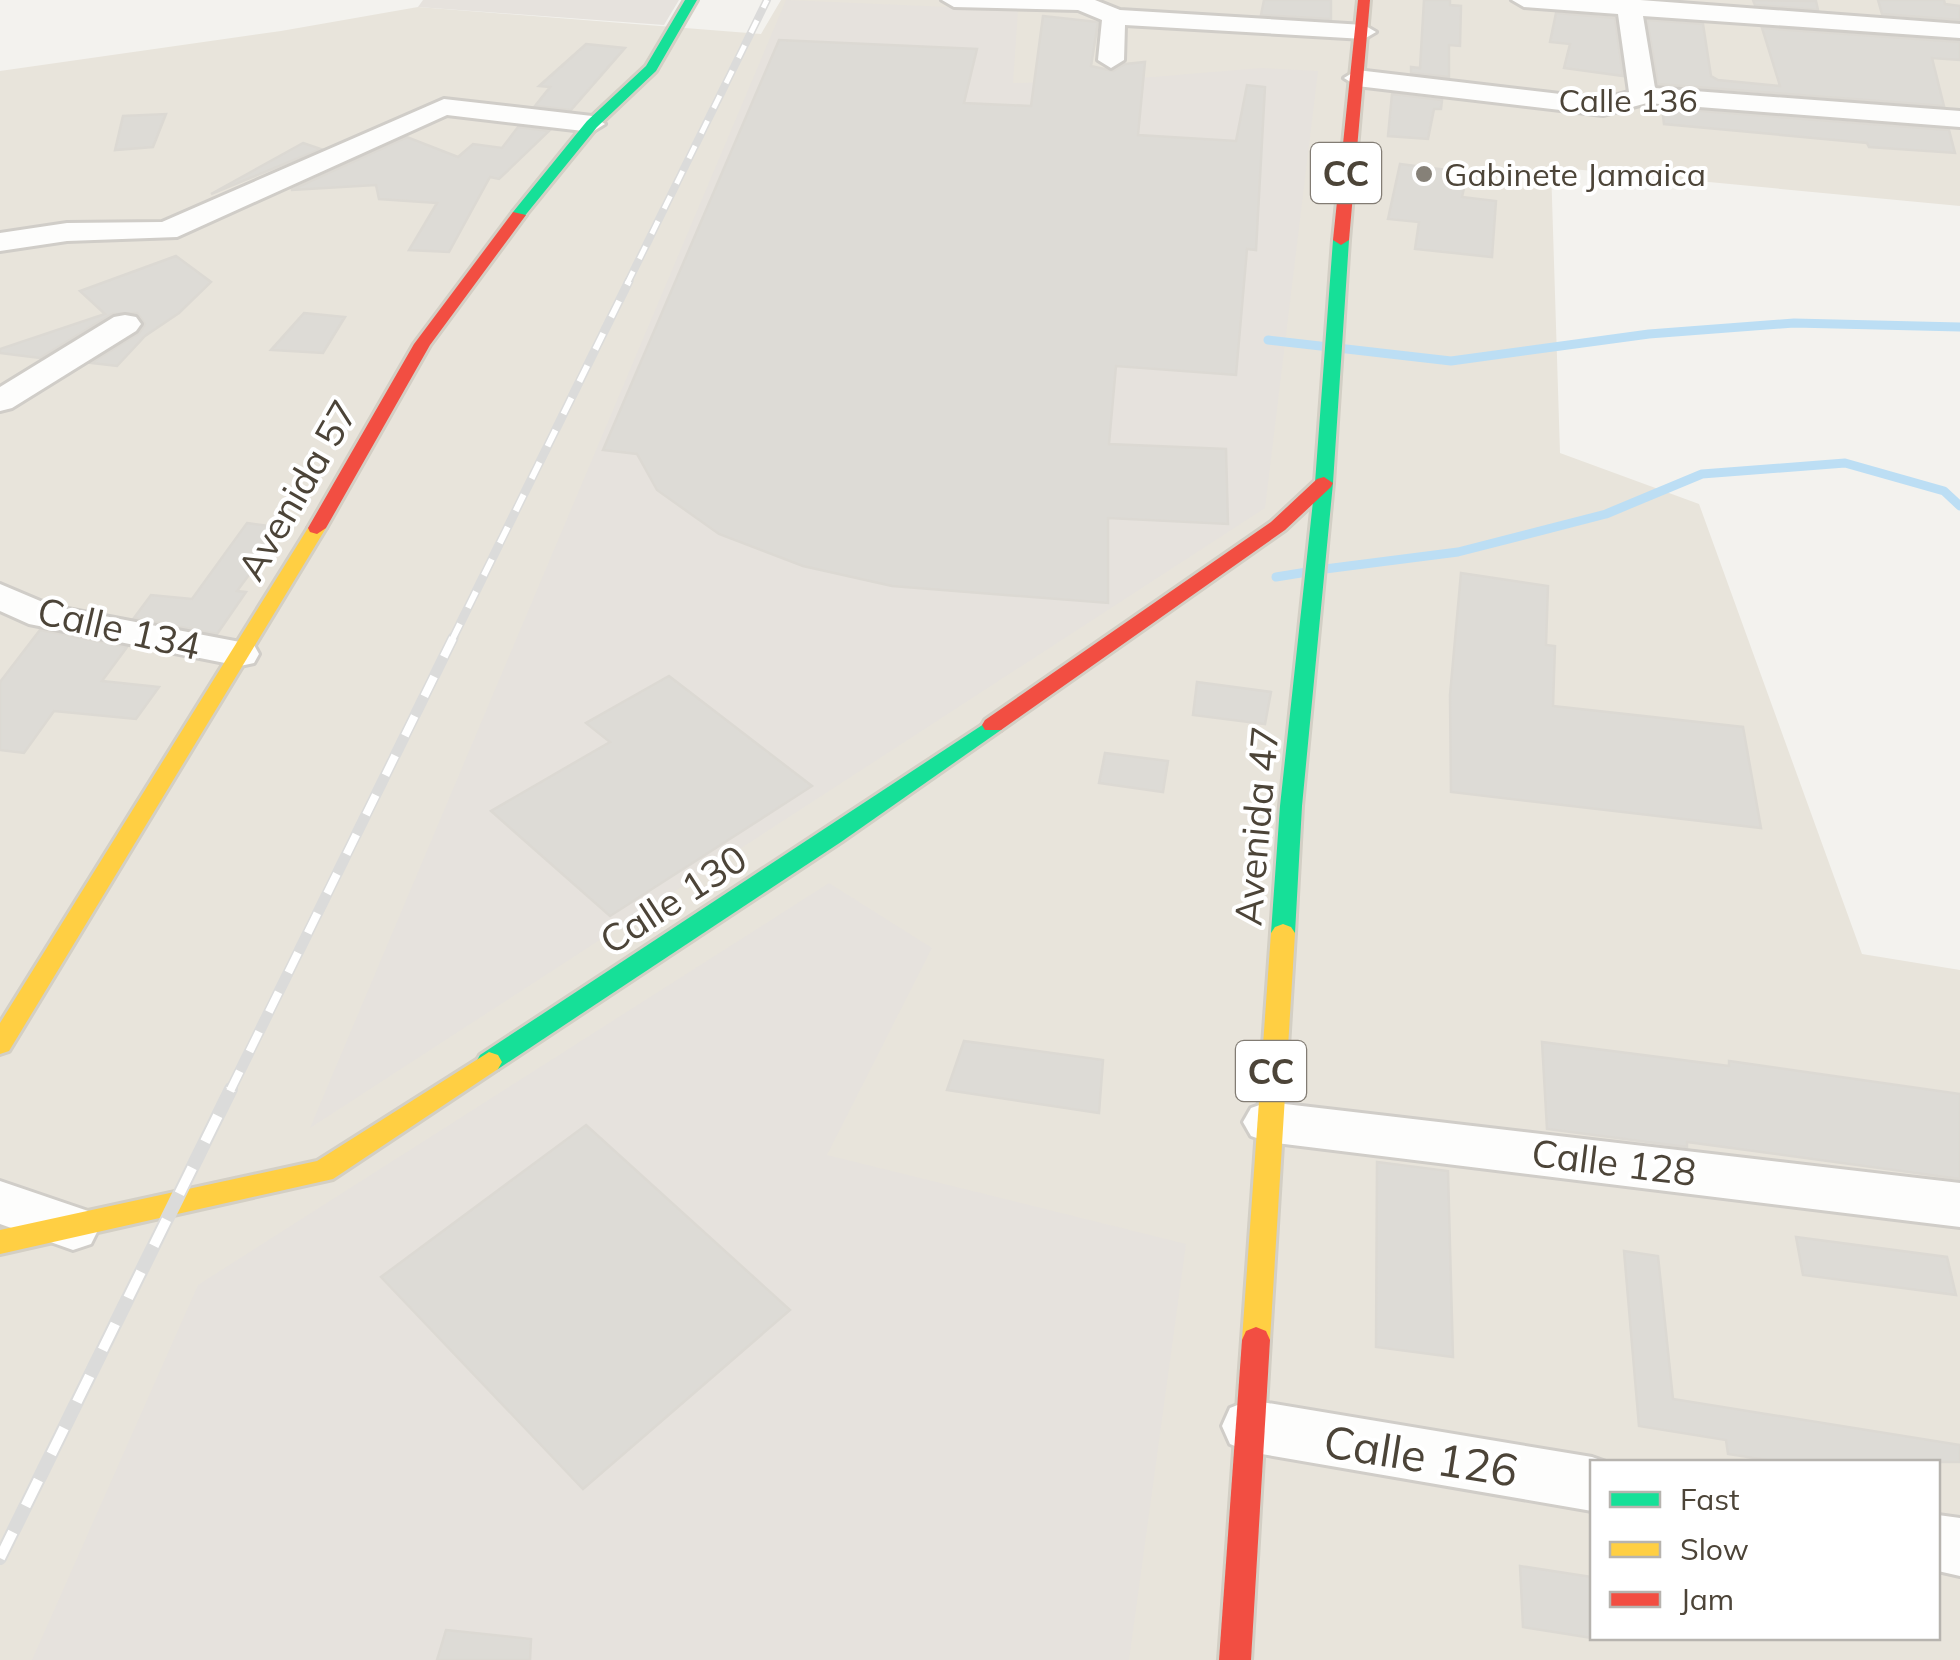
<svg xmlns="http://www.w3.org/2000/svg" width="1960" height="1660" viewBox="0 0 1960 1660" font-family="Mulish,sans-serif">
<rect width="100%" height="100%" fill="#f3f2ee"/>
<path fill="#e8e4db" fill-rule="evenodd" d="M781 0H1960V206L1551 167 1560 453 1699 504 1862 954 1960 970V1660H0V71L281 31 418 7 761 34ZM1592 1462H1938V1638H1592Z"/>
<g fill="#e6e2dd">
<path d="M423 0H679L664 25 418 7Z"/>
<path d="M786 0 1018 10 1013 83 1104 81 1261 68 1318 71 1265 508 310 1128Z"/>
<path d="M829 883 932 948 827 1155 1186 1244 1129 1660H32L198 1285Z"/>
</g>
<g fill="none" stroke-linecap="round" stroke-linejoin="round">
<g stroke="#bcdef4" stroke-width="9">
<path d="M1268 340 1451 361 1649 334 1794 323 1960 327"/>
<path d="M1325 569 1458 552 1606 514 1702 474 1845 463 1944 491 1960 506"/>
<path d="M1276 577 1307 572"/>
</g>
</g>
<g fill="#dddbd6" stroke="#dcd9d3" stroke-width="2.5">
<path d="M1264 0H1331V19L1261 15Z"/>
<path d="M1424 0H1450V5L1461 6 1460 46 1449 45V77L1411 73V67L1420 68Z"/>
<path d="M1753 0 1816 1 1818 10 1755 5Z"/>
<path d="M1878 0H1944L1945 4 1960 6V20L1882 14Z"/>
<path d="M1556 13 1615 18 1623 76 1564 68 1570 44 1550 42Z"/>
<path d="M1043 16 1098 22 1091 66 1113 71 1125 64 1145 62 1138 135 1236 141 1247 85 1265 87 1256 250 1247 249 1236 375 1116 366 1109 444 1226 449 1228 524 1108 518V603L892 586 803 566 719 534 657 490 637 454 603 450 779 40 977 49 964 103 1031 106Z"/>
<path d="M1647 20 1703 24 1711 76 1718 80 1780 86 1762 28 1960 42V60L1932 58 1944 106 1658 84Z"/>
<path d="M586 44 625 48 571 110 535 106 550 87 539 86Z"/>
<path d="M1392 94 1442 100 1441 109H1434L1428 139 1388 136Z"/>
<path d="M1662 108 1949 130 1955 153 1869 147 1867 143 1664 124Z"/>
<path d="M166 114 153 147 115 150 123 116Z"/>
<path d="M518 127 549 131 499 179 490 177 449 252 409 250 437 203 379 199 376 185 291 190 407 137 458 157 473 144 502 148Z"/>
<path d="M303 143 321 149 211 194Z"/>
<path d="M1400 164 1448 170 1446 186 1464 188 1462 197 1496 201 1492 257 1415 249 1419 222 1388 219Z"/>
<path d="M176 256 211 282 179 313 145 336 117 366 91 363 139 333 145 324 137 313 112 314 40 358 0 353V349L105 314 80 291Z"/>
<path d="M304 313 345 317 323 353 271 350Z"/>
<path d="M247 523 284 528 237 591 246 592 217 634 134 618 151 595 192 599Z"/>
<path d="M1461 573 1548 586 1546 645 1555 646 1553 706 1743 727 1761 828 1451 792 1450 695Z"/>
<path d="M40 630 127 647 102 681 159 687 136 719 54 711 24 753 0 750V682Z"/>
<path d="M669 676 812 786 610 916 491 811 610 742 586 723Z"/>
<path d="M1197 682 1271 692 1265 724 1193 715Z"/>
<path d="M1105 753 1168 761 1163 792 1099 783Z"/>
<path d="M964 1041 1103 1060 1099 1113 947 1090Z"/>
<path d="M1542 1042 1729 1066V1061L1960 1094V1179L1687 1142V1147L1547 1129Z"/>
<path d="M586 1125 790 1310 583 1489 381 1277Z"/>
<path d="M1377 1162 1448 1171 1453 1357 1376 1347Z"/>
<path d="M1796 1237 1947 1257 1956 1295 1803 1275Z"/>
<path d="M1624 1251 1658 1256 1673 1399 1960 1445V1462H1779L1728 1454 1726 1440 1639 1426Z"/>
<path d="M1520 1566 1592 1577V1638L1523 1627Z"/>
<path d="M446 1630 531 1639 530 1660H437Z"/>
</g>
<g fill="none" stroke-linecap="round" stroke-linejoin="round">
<g stroke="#d0cdc8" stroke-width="6">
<g id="street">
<path d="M942 0H1095L1120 10 1364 25 1376 32 1364 39 1125 25 1124 60 1111 68 1098 60 1102 20 1078 10 954 7Z"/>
<path d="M1512 0H1640L1960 24V38L1643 16 1655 88 1960 111V127L1647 103 1603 115 1357 86 1344 78 1357 70 1603 99 1629 92 1618 14 1524 7Z"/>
<path d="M444 99 592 116 605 124 592 132 447 115 177 237 67 241 0 251V233L67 223 162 222Z"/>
<path d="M125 315 136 317 141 324 136 331 12 408 0 411V387L114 317Z"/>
<path d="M0 584 52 606 240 642 254 645 259 654 254 663 240 666 29 624 0 611Z"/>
<path d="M1268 1102 1960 1183V1227L1268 1142 1251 1136 1243 1122 1251 1108Z"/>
<path d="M0 1181 91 1212 99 1228 91 1244 73 1250 0 1224Z"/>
<path d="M1250 1400 1592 1457 1606 1462H1592V1511L1250 1452 1230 1444 1222 1426 1230 1408Z"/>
<path d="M1938 1515 1960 1518V1576L1938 1571Z"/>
</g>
</g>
<g stroke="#d3cfc5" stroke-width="6">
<g id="fast">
<path d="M685 0H697L656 71 597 127 523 218H513V212L587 121 646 66Z"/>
<path d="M1341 235 1349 240 1333 483 1302 806 1295 933 1291 939H1275L1271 933 1280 806 1315 483 1333 240Z"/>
<path d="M993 718 1001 720 1004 725 1001 730 841 842 498 1069 489 1072 480 1069 476 1062 480 1055Z"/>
</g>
</g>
<g stroke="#d3cfc5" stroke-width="6">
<g id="slow">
<path d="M317 522 326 528 9 1051 0 1054V1023L308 528Z"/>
<path d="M1283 924 1291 927 1295 933 1270 1340 1266 1349 1256 1353 1246 1349 1242 1340 1271 933 1275 927Z"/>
<path d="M489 1052 498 1055 502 1062 498 1069 333 1179 0 1254V1230L317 1161Z"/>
</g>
</g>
<g stroke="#d3cfc5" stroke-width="6">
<g id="jam">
<path d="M1358 0H1370L1349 240 1341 245 1333 240Z"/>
<path d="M513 212 526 215 430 345 326 528 317 534 310 532 308 528 414 344Z"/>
<path d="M1324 477 1333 483 1331 487 1285 530 1001 730H985L982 725 985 720 1271 522 1317 479Z"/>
<path d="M1256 1327 1266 1331 1270 1340 1251 1660H1219L1242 1340 1246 1331Z"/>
</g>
</g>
<use href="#street" fill="#fdfdfc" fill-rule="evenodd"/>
<use href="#fast" fill="#16e098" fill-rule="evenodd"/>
<use href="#slow" fill="#ffcf43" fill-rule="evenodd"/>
<use href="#jam" fill="#f24e42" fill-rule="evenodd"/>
<g stroke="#dbdbda" stroke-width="8">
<path id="rail-far3" d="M627 284 767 0"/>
</g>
<g stroke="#dbdbda" stroke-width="9">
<path id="rail-far2" d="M452 640 629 281"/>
</g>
<g stroke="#dbdbda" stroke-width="11">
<path id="rail-far1" d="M230 1091 453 638"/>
</g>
<g stroke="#dbdbda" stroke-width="14">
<path id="rail" d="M0 1558 231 1089"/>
</g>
<use href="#rail-far3" stroke="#fff" stroke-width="5" stroke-dasharray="14" stroke-linecap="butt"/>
<use href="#rail-far2" stroke="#fff" stroke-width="6" stroke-dasharray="18" stroke-linecap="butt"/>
<use href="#rail-far1" stroke="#fff" stroke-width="8" stroke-dasharray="22" stroke-linecap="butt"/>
<use href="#rail" stroke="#fff" stroke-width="10" stroke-dasharray="29" stroke-linecap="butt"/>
</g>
<circle fill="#868178" stroke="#fff" stroke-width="4" cx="1424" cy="174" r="10"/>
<g text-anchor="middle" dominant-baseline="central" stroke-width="8" stroke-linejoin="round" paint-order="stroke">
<g font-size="32" fill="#4c4438" stroke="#fff">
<text x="1628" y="100">Calle 136</text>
</g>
<g font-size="32" fill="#4c4438" stroke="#fff" text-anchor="start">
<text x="1444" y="174">Gabinete Jamaica</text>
</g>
<g fill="#fff" stroke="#827c74" stroke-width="2.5">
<rect x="1311" y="143" width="70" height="60" rx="8"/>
<rect x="1236" y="1041" width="70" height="60" rx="8"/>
</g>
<g font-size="35" font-weight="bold" fill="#4c4438">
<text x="1346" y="173">CC</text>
<text x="1271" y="1071">CC</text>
</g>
<g font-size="38" fill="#4c4438" stroke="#fff">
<text transform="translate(297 490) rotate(-60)">Avenida 57</text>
<text transform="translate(119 628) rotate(13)">Calle 134</text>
<text transform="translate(1256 826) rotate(-85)">Avenida 47</text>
<text transform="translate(673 899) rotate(-33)">Calle 130</text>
<text transform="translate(1614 1162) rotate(7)">Calle 128</text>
</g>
<g font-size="45" fill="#4c4438" stroke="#fff">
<text transform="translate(1421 1455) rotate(9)">Calle 126</text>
</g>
</g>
<rect x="1590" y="1460" width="350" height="180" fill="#ffffff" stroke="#b7b4af" stroke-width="2.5"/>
<rect x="1610" y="1492" width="50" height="15" fill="#16e098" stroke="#b7b4af" stroke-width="2.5"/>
<text x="1680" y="1510" font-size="30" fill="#4c4438">Fast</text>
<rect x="1610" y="1542" width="50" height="15" fill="#ffcf43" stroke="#b7b4af" stroke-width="2.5"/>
<text x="1680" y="1560" font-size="30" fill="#4c4438">Slow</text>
<rect x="1610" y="1592" width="50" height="15" fill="#f24e42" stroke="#b7b4af" stroke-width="2.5"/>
<text x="1680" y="1610" font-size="30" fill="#4c4438">Jam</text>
</svg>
